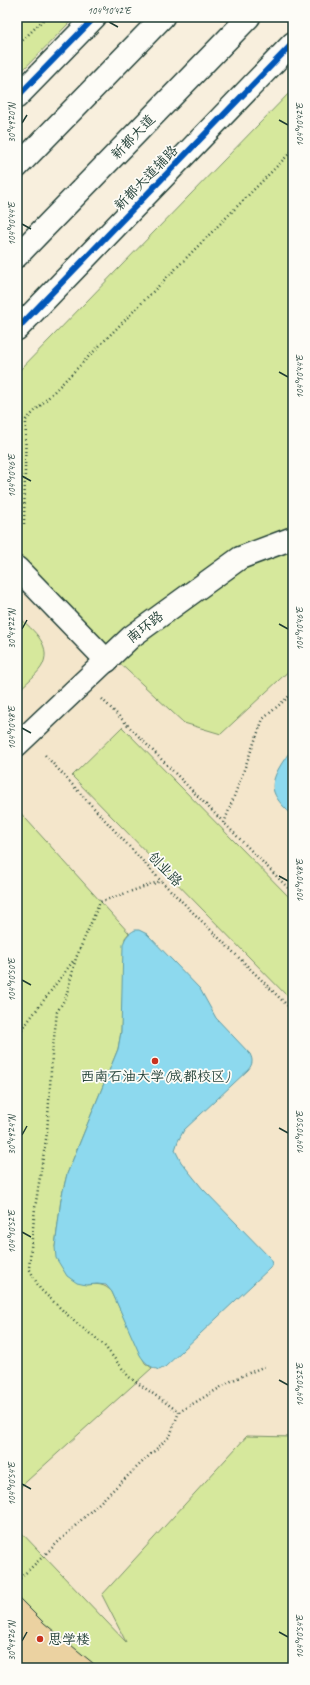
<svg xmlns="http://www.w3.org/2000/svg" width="310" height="1685" viewBox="0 0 310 1685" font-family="Caveat,'LXGW WenKai TC',sans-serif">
<rect width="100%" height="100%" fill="#f8efdd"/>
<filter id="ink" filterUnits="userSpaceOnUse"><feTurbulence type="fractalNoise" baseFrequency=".025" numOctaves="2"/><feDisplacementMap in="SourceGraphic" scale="8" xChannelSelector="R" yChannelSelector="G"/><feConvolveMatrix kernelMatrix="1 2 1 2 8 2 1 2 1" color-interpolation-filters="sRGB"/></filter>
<g filter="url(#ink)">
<path fill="#f4e6cb" d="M293 174V1668H17V453Z"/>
<g fill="#d6e89c" stroke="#7a9268">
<path d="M17 17H75L17 76Z"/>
<path d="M293 89V667L221 734 184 723 73 620 17 562V373Z"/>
<path d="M17 615C30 628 52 643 43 664 40 672 24 685 17 692Z"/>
<path d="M122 727 293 901V1002L72 776Z"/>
<path d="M17 809 129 933 125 938 121 1032 118 1049 67 1174 61 1199 55 1247 86 1285C97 1284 104 1283 112 1292L145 1363 152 1368 17 1490Z"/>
<path d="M247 1436 293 1437V1668H17V1528L126 1642 102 1595Z"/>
</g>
<g fill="#8dd9ee" stroke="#619ba4">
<path d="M293 747V816C286 809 277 801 274 792 269 777 286 758 293 747Z"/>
<path d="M135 930H139L147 934 200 989 216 1018 250 1054C253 1060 253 1064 248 1070L184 1130 178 1141 175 1150 181 1162 202 1188 270 1258 272 1264 270 1268 165 1367 159 1370C150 1367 145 1363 140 1355L112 1292 106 1285 97 1284 86 1285 77 1283 67 1276 56 1258 55 1247 61 1199 67 1174 118 1049 121 1032 123 945C125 937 128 934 135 930Z"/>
</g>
<path fill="#ebd2a1" stroke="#1f3d34" d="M17 1596 44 1623 99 1668H17Z"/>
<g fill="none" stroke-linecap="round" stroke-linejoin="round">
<g stroke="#1f3d34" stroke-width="25">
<g id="minor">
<path d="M17 97 95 17"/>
<path d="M17 329 293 43"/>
<path d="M17 568 107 661"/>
<path d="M17 745 131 637 240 558 293 538"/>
</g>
</g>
<g stroke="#1f3d34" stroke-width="25">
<g id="major">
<path d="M17 167 163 17"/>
<path d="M17 256 249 17"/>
</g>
</g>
<g stroke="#1f3d34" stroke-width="2.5" stroke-dasharray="1 3" stroke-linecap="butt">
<path d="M17 46 46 17"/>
<path d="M24 524 26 420 293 150"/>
<path d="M102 699 293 893"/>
<path d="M45 755 161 881 293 1011"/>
<path d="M224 823 263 719 293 693"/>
<path d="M17 1036 74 960"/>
<path d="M179 1412 233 1380 265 1366"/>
<path d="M17 1581 170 1436 179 1412 129 1377 103 1344 74 1321 40 1289 29 1268 35 1208 47 1133 52 1055 57 1012 66 997 76 958 100 902 161 881"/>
</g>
<use href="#minor" stroke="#fdfcf7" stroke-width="22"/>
<use href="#major" stroke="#fdfcf7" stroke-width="22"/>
<g stroke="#fdfcf7" stroke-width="8">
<g id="cycleway">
<path d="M17 97 95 17"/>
<path d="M17 329 293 43"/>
</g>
</g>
<use href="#cycleway" stroke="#0057b8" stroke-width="6"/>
</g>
</g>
<path fill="none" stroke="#1f3d34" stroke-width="1.5" d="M109 22 118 27M279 120 288 125M22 123 27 115M22 224 31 229M279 372 288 377M22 476 31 481M279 624 288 629M22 629 27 620M22 728 31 733M279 876 288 881M22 980 31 985M279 1128 288 1133M22 1135 27 1126M22 1232 31 1237M279 1380 288 1385M22 1484 31 1489M279 1632 288 1637M22 1641 27 1632"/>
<g fill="#c8321e" stroke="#fdfcf7" stroke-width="1.5">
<circle cx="155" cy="1061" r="4"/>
<circle cx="40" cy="1639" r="4"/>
</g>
<g text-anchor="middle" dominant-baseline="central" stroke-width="3.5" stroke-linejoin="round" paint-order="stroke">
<g font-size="14" fill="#1f3d34" stroke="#fdfcf7">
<text transform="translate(133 137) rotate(-46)">新都大道</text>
<text transform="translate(146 178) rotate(-46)">新都大道辅路</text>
<text transform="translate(145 627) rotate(-38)">南环路</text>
<text transform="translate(165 869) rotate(46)">创业路</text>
</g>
<g font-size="14" fill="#1f3d34" stroke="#fdfcf7">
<text x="155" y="1076">西南石油大学(成都校区)</text>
<text x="48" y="1639" text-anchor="start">思学楼</text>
</g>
</g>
<rect width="310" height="1685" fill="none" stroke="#fdfcf7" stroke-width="44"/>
<rect x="22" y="22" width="266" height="1641" fill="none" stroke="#1f3d34" stroke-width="1.5"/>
<g font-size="10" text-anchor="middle" fill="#1f3d34">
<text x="109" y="14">104°10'42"E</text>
<text transform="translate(11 123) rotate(-90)" y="4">30°49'20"N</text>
<text transform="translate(299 125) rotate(-90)" y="4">104°10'42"E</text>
<text transform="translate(11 224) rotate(-90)" y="4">104°10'44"E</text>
<text transform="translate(299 377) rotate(-90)" y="4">104°10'44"E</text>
<text transform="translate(11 476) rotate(-90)" y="4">104°10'46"E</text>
<text transform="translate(11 629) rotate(-90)" y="4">30°49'22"N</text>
<text transform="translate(299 629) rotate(-90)" y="4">104°10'46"E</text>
<text transform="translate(11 728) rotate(-90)" y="4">104°10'48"E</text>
<text transform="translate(299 881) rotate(-90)" y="4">104°10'48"E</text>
<text transform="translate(11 980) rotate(-90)" y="4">104°10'50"E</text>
<text transform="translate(299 1133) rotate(-90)" y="4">104°10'50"E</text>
<text transform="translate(11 1135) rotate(-90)" y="4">30°49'24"N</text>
<text transform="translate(11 1232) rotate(-90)" y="4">104°10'52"E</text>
<text transform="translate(299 1385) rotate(-90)" y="4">104°10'52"E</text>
<text transform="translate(11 1484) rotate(-90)" y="4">104°10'54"E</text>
<text transform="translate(299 1637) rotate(-90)" y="4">104°10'54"E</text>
<text transform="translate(11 1641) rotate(-90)" y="4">30°49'26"N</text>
</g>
</svg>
